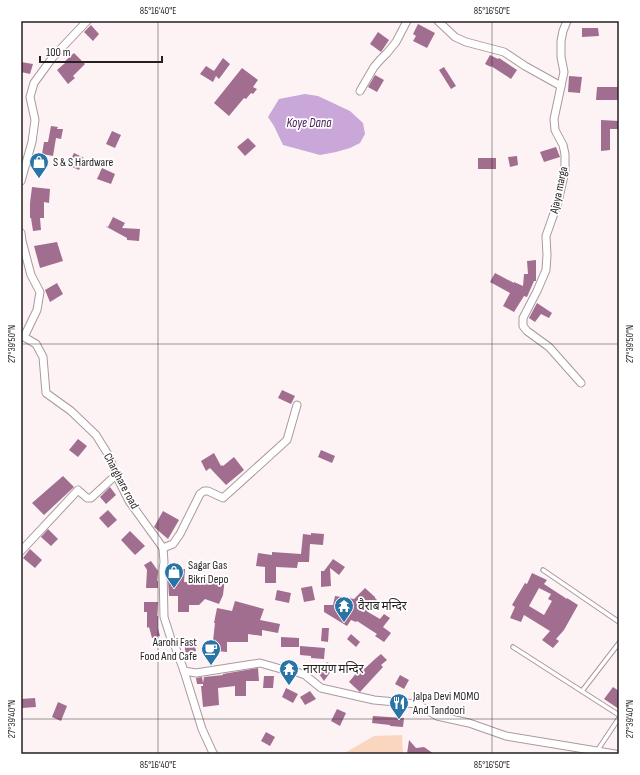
<svg xmlns="http://www.w3.org/2000/svg" width="640" height="775" viewBox="0 0 640 775" font-family="'Sofia Sans Condensed','Noto Sans Devanagari',sans-serif">
<rect width="100%" height="100%" fill="#fdf3f5"/>
<path fill="#fad5bf" d="M402 735 403 754H343L374 736Z"/>
<path fill="#c9a7d8" d="M305 94 318 96 350 111 363 123 365 134 360 143 350 148 336 152 320 155 283 145 274 126 268 117 279 99Z"/>
<g fill="#a16e90" fill-rule="evenodd">
<path d="M418 24 435 33 427 48 413 41 416 36 413 34Z"/>
<path d="M91 25 99 34 93 41 84 32Z"/>
<path d="M582 28H598L599 36 582 37Z"/>
<path d="M378 32 389 40 381 52 370 44Z"/>
<path d="M74 53 85 64 73 76 75 78 68 84 57 70 65 63 64 62Z"/>
<path d="M490 55 498 59 499 58 517 70 511 79 491 66V67L485 64Z"/>
<path d="M223 58 230 64 219 79 216 76 213 82 200 74 206 66 214 71Z"/>
<path d="M21 62 33 64 30 74 21 72Z"/>
<path d="M444 67 456 86 451 89 439 70Z"/>
<path d="M242 68 258 80 253 87 257 89 253 94 251 93 246 99 244 98 229 116 214 103Z"/>
<path d="M375 75 384 80 377 92 368 87Z"/>
<path d="M569 76 582 77 580 93 568 92Z"/>
<path d="M597 87H619V100H596Z"/>
<path d="M601 120 619 121V129H610V150L601 151Z"/>
<path d="M51 126 58 127 57 129H63L61 139 56 138 53 156 42 154 44 142H48Z"/>
<path d="M112 131 121 135 115 148 106 144Z"/>
<path d="M248 138 256 146 245 156 237 147Z"/>
<path d="M556 147 560 157 544 162 540 152Z"/>
<path d="M74 153 84 158 79 170 68 165Z"/>
<path d="M517 156 518 165 510 167 508 157Z"/>
<rect x="478" y="158" width="18" height="11"/>
<path d="M102 168 115 174 111 184 97 179Z"/>
<path d="M32 187 50 189 49 203 44 202V218H40L41 230 33 231 31 218H30V203Z"/>
<path d="M113 217 125 223 122 228 140 229 139 241 127 240V238L105 226 108 227Z"/>
<path d="M57 242 63 261 40 268 34 246Z"/>
<path d="M536 260V281H534L527 297 524 296 514 312 503 306 510 293 490 282 495 273 514 283V282L523 286 524 274H528L527 261Z"/>
<path d="M57 283 63 294 50 302 45 290Z"/>
<path d="M537 303 552 313 549 318 541 314 535 322 529 318Z"/>
<path d="M282 390 295 396 291 404 278 398Z"/>
<path d="M78 439 87 446 78 457 69 450Z"/>
<path d="M321 450 335 456 332 463 318 457Z"/>
<path d="M214 453 221 466 222 465 223 466 234 457 244 470 226 485 210 468 206 471 201 461Z"/>
<path d="M63 476 74 487 44 515 32 503Z"/>
<path d="M110 487 116 495 106 504 100 497Z"/>
<path d="M108 510 117 520 108 528 99 518Z"/>
<path d="M163 511 179 520 168 539 154 527Z"/>
<path d="M48 529 58 539 51 546 41 537Z"/>
<path d="M130 531 145 546 135 555 121 540Z"/>
<path d="M311 533 324 534 323 545 310 544 309 562H298L297 568 276 567V583H265V567L256 566 258 553 272 555V552L301 554 303 534 311 535Z"/>
<path d="M30 549 42 560 35 568 23 558Z"/>
<path d="M333 559 345 567 339 575 330 568 331 586 321 587V571H324Z"/>
<path d="M151 561 158 571 157 581H158V588H146L147 570 144 565Z"/>
<path d="M171 569H185L184 582 199 583 200 577 212 579 213 577 225 578 223 595 219 604 205 599 199 605H189V612H178V596H169L168 581H171Z"/>
<path d="M532 573 547 580 544 584 567 599V598L578 605 564 630 556 639 559 641 553 648 542 640 550 631 524 615 521 622 510 618 515 607 512 605 525 583 527 584ZM539 588 551 594 548 599 552 601 544 615 529 606Z"/>
<path d="M312 586 315 600 304 602 301 588Z"/>
<path d="M365 588 375 597V598L377 600 368 612 380 619 384 614 390 618 383 627 391 633 384 642 375 636 377 634 357 621 356 622 351 620 347 626 324 612V605H333L335 596 354 599Z"/>
<path d="M277 590 291 593 289 603 275 600Z"/>
<path d="M235 601 264 609 260 620 280 624 278 633 262 630V636L248 634V642H227V652L206 650 207 641H213L215 623H214L217 608 232 611Z"/>
<path d="M144 602H158L157 616H158V628L160 636 152 638 149 627 147 628V612H144Z"/>
<path d="M322 628H329L328 642 321 641Z"/>
<path d="M351 634 360 642 356 647 347 639Z"/>
<path d="M281 637 299 638V647H281Z"/>
<path d="M194 642 196 651 186 654 184 644Z"/>
<path d="M300 646 325 648 324 659 311 658V656L300 655Z"/>
<path d="M381 654 387 660 381 665 383 667 360 692 349 682 358 671 360 673 375 659Z"/>
<path d="M327 662 334 667 324 681 319 674Z"/>
<path d="M258 668 259 681H246V696H235V686L218 688 219 705 203 707 201 686H203V684H197L196 678 202 677 203 683 204 677 223 675V674Z"/>
<path d="M400 675 409 680 404 689 395 684Z"/>
<path d="M264 676H274L273 688H263Z"/>
<path d="M613 687 619 691V709L604 699Z"/>
<path d="M286 688 298 694 293 703 282 697Z"/>
<path d="M310 691 316 699 305 705 300 697Z"/>
<path d="M35 698 36 707 22 708 21 699Z"/>
<path d="M58 702 67 706 61 721 52 717Z"/>
<path d="M337 709 346 713 340 726 331 721Z"/>
<path d="M373 716 404 718 403 727 390 726V725L372 723Z"/>
<path d="M266 732 275 737 270 746 261 741Z"/>
<path d="M409 740 416 748 424 747 434 754H407Z"/>
</g>
<g fill="none" stroke-linecap="round" stroke-linejoin="round">
<g stroke="#aa999d" stroke-width="5.5">
<g id="lane">
<path d="M543 570 619 622"/>
<path d="M513 647 619 715"/>
<path d="M582 691 619 643"/>
<path d="M597 751 619 718"/>
</g>
</g>
<g stroke="#aa999d" stroke-width="9">
<g id="street">
<path d="M438 21 455 37 466 42 504 52 525 66 561 86"/>
<path d="M567 21 563 31 561 41V57L564 72 554 119 555 130 563 145 565 154V171L558 202 546 236 547 255 546 270 537 291 523 318V326L527 331 549 347 581 383"/>
<path d="M360 91 374 67 380 60 387 53 396 42 407 21"/>
<path d="M21 181 32 142 35 120 30 97 34 83 53 57 87 21"/>
<path d="M21 233 22 241 31 275 40 292 37 310 24 337 36 344 43 357 46 393 71 411 96 435 109 456 116 475 129 501 163 548 164 562 163 570 164 617 171 639 175 646 184 671 202 729 213 753 214 754"/>
<path d="M163 548 173 544 180 534 200 494 204 491H208L223 498 287 440 297 405"/>
<path d="M21 551 78 490 87 498H91L116 475"/>
<path d="M184 671 196 673 260 663 281 669 294 671 305 675 321 688 374 700 417 704 437 716 469 723 506 736 615 754"/>
</g>
</g>
<use href="#lane" stroke="#fff" stroke-width="3.5"/>
<use href="#street" stroke="#fff" stroke-width="7"/>
</g>
<path fill="none" stroke="#251f20" stroke-width="1" stroke-opacity="0.45" d="M158 21V754M492 21V754M21 344H619M21 719H619"/>
<defs>
<g id="shop-pin" transform="scale(1)"><path d="M0 17L-7.5 6A9.5 9.5 0 1 1 7.5 6Z" fill="#2973a6" stroke="#fff"/><path d="M-5-2.5h2.3a2.7 3.5 0 0 1 5.4 0H5L5.5 6h-11ZM-1.5-2.5h3a1.5 2.3 0 0 0-3 0Z" fill="#fff"/></g>
<g id="temple-pin" transform="scale(1)"><path d="M0 17L-7.5 6A9.5 9.5 0 1 1 7.5 6Z" fill="#2973a6" stroke="#fff"/><path d="M0-6L5-2H3V0L6.5 2.5H4V6H1.5V3h-3V6H-4V2.5H-6.5L-3 0V-2H-5Z" fill="#fff"/></g>
<g id="cafe-pin" transform="scale(1)"><path d="M0 17L-7.5 6A9.5 9.5 0 1 1 7.5 6Z" fill="#2973a6" stroke="#fff"/><path d="M-5.5-4.5H6V0H3Q3 3.5 0 3.5H-2.5Q-5.5 3.5-5.5 0ZM3-3.2v2h1.7v-2ZM-6 4.5H4V6H-6Z" fill="#fff"/></g>
<g id="restaurant-pin" transform="scale(1)"><path d="M0 17L-7.5 6A9.5 9.5 0 1 1 7.5 6Z" fill="#2973a6" stroke="#fff"/><path d="M-5-6h1v4h1v-4h1v4h1v-4h1v5L-1.5 .5V6h-2V.5L-5-1ZM5-6V6H3V1.5H1.5Q1.5-4 5-6Z" fill="#fff"/></g>
</defs>
<g fill-rule="evenodd">
<use href="#shop-pin" x="39" y="162"/>
<use href="#shop-pin" x="174" y="572"/>
<use href="#temple-pin" x="344" y="606"/>
<use href="#cafe-pin" x="211" y="649"/>
<use href="#temple-pin" x="289" y="669"/>
<use href="#restaurant-pin" x="399" y="703"/>
</g>
<g text-anchor="middle" dominant-baseline="central" stroke-width="3.5" stroke-linejoin="round" paint-order="stroke">
<g font-size="12" fill="#251f20" stroke="#fff" text-anchor="start">
<text x="53" y="162">S &amp; S Hardware</text>
<text x="188" y="565">Sagar Gas<tspan x="188" dy="14">Bikri Depo</tspan></text>
<text x="358" y="606">वैराब मन्दिर</text>
<text x="197" y="642" text-anchor="end">Aarohi Fast<tspan x="197" dy="14">Food And Cafe</tspan></text>
<text x="303" y="669">नारायण मन्दिर</text>
<text x="413" y="696">Jalpa Devi MOMO<tspan x="413" dy="14">And Tandoori</tspan></text>
</g>
<g font-size="12" fill="#251f20" stroke="#fff">
<text transform="translate(559 190) rotate(-78)">Ajaya marga</text>
<text transform="translate(121 481) rotate(62)">Charghare road</text>
</g>
<g font-size="13" font-style="italic" fill="#4b205b" stroke="#fff">
<text x="309" y="123">Koye Dana</text>
</g>
</g>
<rect width="640" height="775" fill="none" stroke="#ffffff" stroke-width="44"/>
<path d="M40 56v6h122v-6" fill="none" stroke="#251f20" stroke-width="2"/>
<text x="46" y="56" font-size="12" fill="#251f20" stroke="#ffffff" stroke-width="3" paint-order="stroke">100 m</text>
<rect x="22" y="22" width="596" height="731" fill="none" stroke="#251f20" stroke-width="1.5"/>
<g font-size="10" text-anchor="middle" fill="#251f20">
<text x="158" y="14">85°16'40"E</text>
<text x="492" y="14">85°16'50"E</text>
<text transform="translate(11 344) rotate(-90)" y="4">27°39'50"N</text>
<text transform="translate(629 344) rotate(-90)" y="4">27°39'50"N</text>
<text transform="translate(11 719) rotate(-90)" y="4">27°39'40"N</text>
<text transform="translate(629 719) rotate(-90)" y="4">27°39'40"N</text>
<text x="158" y="768">85°16'40"E</text>
<text x="492" y="768">85°16'50"E</text>
</g>
</svg>
